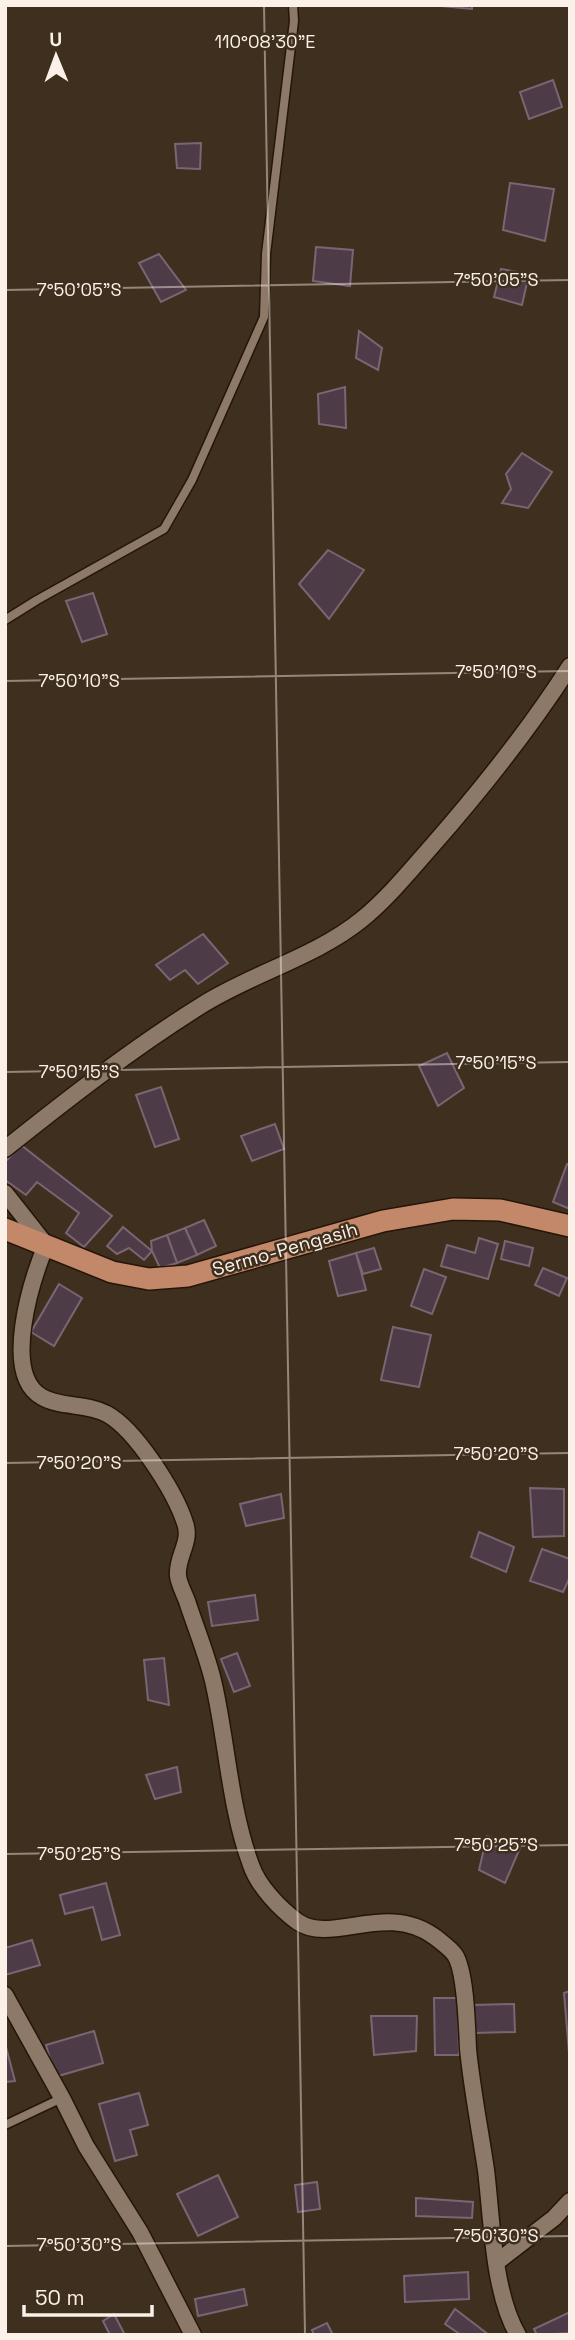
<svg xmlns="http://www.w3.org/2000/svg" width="575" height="2340" viewBox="0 0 575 2340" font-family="'Space Grotesk',sans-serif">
<rect width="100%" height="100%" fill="#3f2f1f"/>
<g fill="#4e3b48" stroke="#7b6573" stroke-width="2">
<path d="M430 5H472V9Z"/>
<path d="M553 80 562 107 529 119 520 92Z"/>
<path d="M201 143 200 169 177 168 175 144Z"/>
<path d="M510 183 554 189 545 241 503 230Z"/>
<path d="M316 247 353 250 350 286 313 281Z"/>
<path d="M159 254 186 290 161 302 139 263Z"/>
<path d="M501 269 529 274 522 305 494 297Z"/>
<path d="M359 331 382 348 378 370 356 358Z"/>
<path d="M345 387 346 428 319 424 318 394Z"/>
<path d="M522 453 552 472 528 508 502 503 511 489 506 474Z"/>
<path d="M328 550 364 570 329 619 299 584Z"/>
<path d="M93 593 107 634 82 642 66 601Z"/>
<path d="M203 934 228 963 198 984 185 970 170 980 156 965Z"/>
<path d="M447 1053 464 1088 438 1106 419 1066Z"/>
<path d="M161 1087 179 1139 155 1147 136 1095Z"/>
<path d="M275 1124 284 1149 252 1161 241 1136Z"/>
<path d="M21 1145 112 1216 84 1247 66 1233 79 1213 37 1182 26 1195 5 1180V1162Z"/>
<path d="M567 1164 570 1165V1209L553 1202Z"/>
<path d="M204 1220 216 1246 197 1255 185 1228Z"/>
<path d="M123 1227 152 1251 144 1260 129 1248 117 1254 107 1246Z"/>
<path d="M185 1228 197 1255 177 1263 167 1235Z"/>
<path d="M167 1235 177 1263 160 1268 152 1251 151 1241Z"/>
<path d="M479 1238 498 1244 488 1279 441 1266 447 1245 475 1253Z"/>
<path d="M505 1241 533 1248 529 1266 501 1259Z"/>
<path d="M374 1248 381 1269 363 1274 356 1253Z"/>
<path d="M356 1253 366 1290 338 1296 329 1261Z"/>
<path d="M543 1268 567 1278 559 1296 535 1285Z"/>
<path d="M424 1269 446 1277 432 1314 411 1306Z"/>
<path d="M59 1284 82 1298 54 1346 31 1332Z"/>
<path d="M393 1327 431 1335 419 1387 381 1380Z"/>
<path d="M530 1488 564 1489V1536L533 1537Z"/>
<path d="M281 1494 284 1518 246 1526 240 1504Z"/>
<path d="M479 1532 514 1547 506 1572 471 1557Z"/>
<path d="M542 1549 570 1559V1577L563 1592 530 1581Z"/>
<path d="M255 1595 258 1620 212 1626 208 1602Z"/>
<path d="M237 1653 250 1686 234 1692 221 1659Z"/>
<path d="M164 1658 169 1705 148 1700 144 1660Z"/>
<path d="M177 1767 181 1792 155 1799 146 1775Z"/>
<path d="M487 1836 520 1848 505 1883 479 1870Z"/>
<path d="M106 1883 120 1935 102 1940 93 1907 65 1914 60 1895Z"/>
<path d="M32 1940 40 1965 5 1975V1948Z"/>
<path d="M570 1991V2053H569L564 1993Z"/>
<path d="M434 1998H458L459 2055H435Z"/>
<path d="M514 2004 515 2032 474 2033 473 2005Z"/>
<path d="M371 2016H417L416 2051 374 2055Z"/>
<path d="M94 2031 103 2063 55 2077 46 2045Z"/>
<path d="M5 2047H6L15 2081 5 2082Z"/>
<path d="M139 2093 148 2125 130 2130 137 2155 115 2161 99 2104Z"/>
<path d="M218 2175 238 2217 198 2236 177 2194Z"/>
<path d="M317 2182 320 2209 298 2212 295 2185Z"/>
<path d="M416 2198 473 2202 472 2218 416 2216Z"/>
<path d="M468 2272 469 2299 405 2302 404 2276Z"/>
<path d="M244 2289 247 2305 198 2316 195 2299Z"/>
<path d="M455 2309 489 2335H461L445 2324Z"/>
<path d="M570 2312V2333L537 2335 534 2329Z"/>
<path d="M114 2314 125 2335H110L103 2321Z"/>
<path d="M327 2323 333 2335H314L312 2330Z"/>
</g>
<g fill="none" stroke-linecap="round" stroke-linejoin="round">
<g stroke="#251608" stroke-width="11">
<g id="lane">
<path d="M5 620 37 600 164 529 192 480 264 317 266 254 294 21 293 5"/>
<path d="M5 2125 62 2098"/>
</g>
</g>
<g stroke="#251608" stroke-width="19">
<g id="street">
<path d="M5 1149C69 1098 133 1048 202 1005 251 974 317 956 361 920 387 899 409 872 431 847 481 790 529 730 570 666"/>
<path d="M5 1193 46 1245C32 1279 1 1374 42 1397 61 1408 87 1403 107 1414 136 1430 175 1492 185 1523 192 1542 176 1557 178 1576 179 1584 184 1593 187 1601 196 1629 208 1657 214 1685 227 1743 230 1809 251 1865 258 1886 280 1909 298 1922 332 1945 386 1901 435 1937 441 1942 451 1949 455 1955 466 1972 467 2027 468 2049 472 2089 480 2130 486 2170 492 2219 493 2293 518 2335"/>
<path d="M5 1995 62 2098 86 2146 140 2232 193 2335"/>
<path d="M497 2262 554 2218 570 2201"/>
</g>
</g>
<g stroke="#251608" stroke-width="24">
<path id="primary" d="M5 1229 112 1272 149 1279 188 1276 383 1221 453 1209 500 1210 570 1226"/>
</g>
<use href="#lane" stroke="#8c7968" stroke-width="8"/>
<use href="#street" stroke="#8c7968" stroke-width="16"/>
<use href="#primary" stroke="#c3886a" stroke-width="21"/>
</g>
<path fill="none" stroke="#fcf1e8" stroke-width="2" stroke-opacity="0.45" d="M264 5 305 2335M5 290 570 280M5 681 570 671M5 1072 570 1062M5 1463 570 1453M5 1854 570 1845M5 2246 570 2236"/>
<g text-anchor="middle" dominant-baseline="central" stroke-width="5" stroke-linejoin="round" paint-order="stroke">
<g font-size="19" fill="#fcf1e8" stroke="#3f2f1f">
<text transform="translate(285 1249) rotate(-16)">Sermo-Pengasih</text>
</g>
</g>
<g font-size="18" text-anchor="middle" fill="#fcf1e8" stroke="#3f2f1f" stroke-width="5" stroke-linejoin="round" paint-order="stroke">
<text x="265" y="48">110°08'30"E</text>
<text x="496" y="286">7°50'05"S</text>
<text x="79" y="296">7°50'05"S</text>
<text x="496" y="678">7°50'10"S</text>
<text x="79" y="687">7°50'10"S</text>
<text x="496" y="1069">7°50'15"S</text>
<text x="79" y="1078">7°50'15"S</text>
<text x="496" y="1460">7°50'20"S</text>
<text x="79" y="1469">7°50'20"S</text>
<text x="496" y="1851">7°50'25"S</text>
<text x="79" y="1860">7°50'25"S</text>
<text x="496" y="2242">7°50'30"S</text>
<text x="79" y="2251">7°50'30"S</text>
</g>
<rect width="575" height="2340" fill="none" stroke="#fcf1e8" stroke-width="14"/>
<g transform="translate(56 56) rotate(359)" stroke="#3f2f1f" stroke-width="5" paint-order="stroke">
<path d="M0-5L12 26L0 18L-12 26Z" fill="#fcf1e8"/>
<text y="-10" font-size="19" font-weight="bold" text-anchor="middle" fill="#fcf1e8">U</text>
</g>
<path d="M24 2305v10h128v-10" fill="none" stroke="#fcf1e8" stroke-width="3.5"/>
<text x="35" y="2305" font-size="21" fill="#fcf1e8" stroke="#3f2f1f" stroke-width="5" paint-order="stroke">50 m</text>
</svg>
